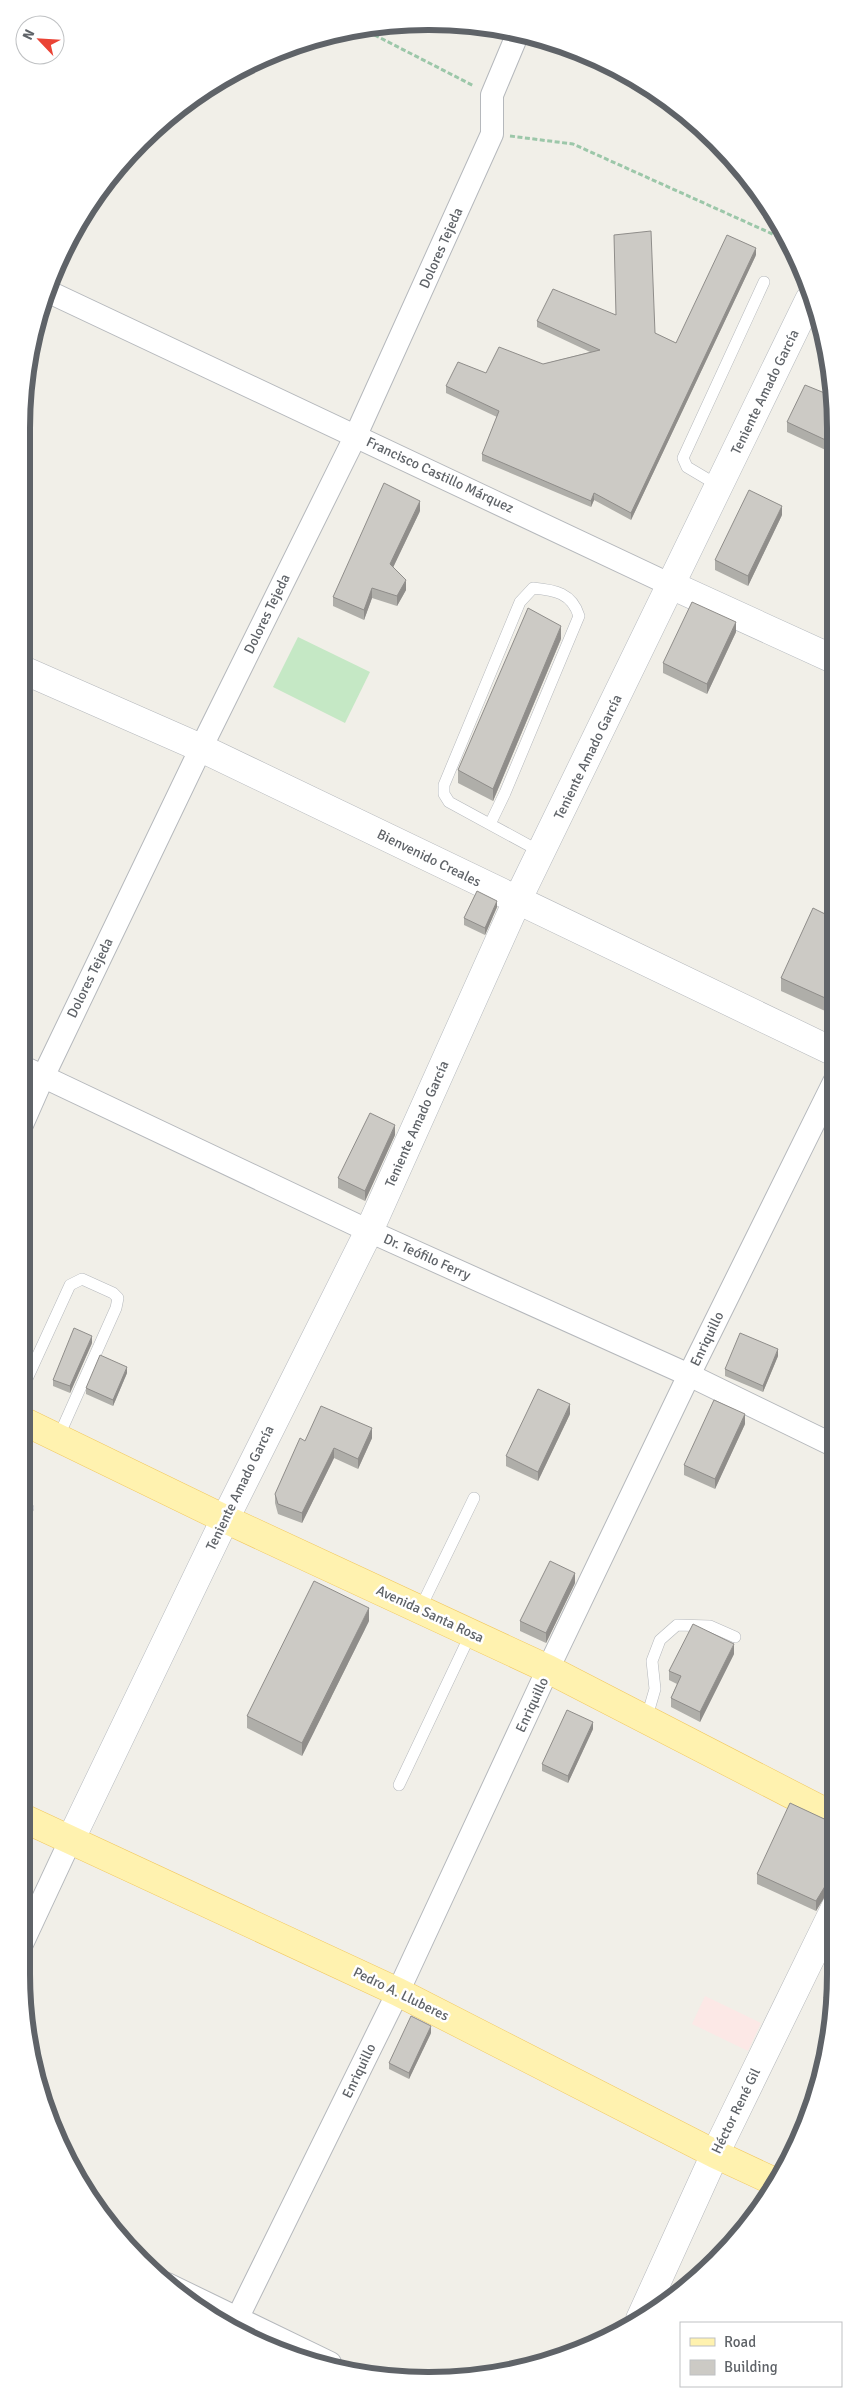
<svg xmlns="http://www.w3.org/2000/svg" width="857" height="2402" viewBox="0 0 857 2402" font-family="Signika,sans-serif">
<rect width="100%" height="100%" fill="#f1efe8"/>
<path fill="#fce8e6" d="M705 1996 761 2023 748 2051 692 2024Z"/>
<path fill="#c5e8c5" d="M298 637 370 672 345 723 273 687Z"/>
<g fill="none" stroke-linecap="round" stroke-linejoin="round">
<g stroke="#b5b8bc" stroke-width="12">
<g id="service">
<path d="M719 486 687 467 683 458 764 282"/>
<path d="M491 822 505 793 579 616C572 593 555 590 533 588L520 602 444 785V794L449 802 541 852"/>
<path d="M21 1392 70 1285 82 1279 113 1293 118 1298 116 1308 58 1438"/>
<path d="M21 1523 28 1508"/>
<path d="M420 1609 474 1498"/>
<path d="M646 1720 655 1689 652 1661 660 1640 677 1625 710 1626 735 1637"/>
<path d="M399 1785 471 1633"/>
</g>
</g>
<g stroke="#b5b8bc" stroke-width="24">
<g id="minor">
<path d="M47 291 671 585"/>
<path d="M21 1066 369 1231 689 1375 835 1446"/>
<path d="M21 1127 43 1077 201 748 356 435 492 134V95L518 33"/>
<path d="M21 1946 70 1841"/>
<path d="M167 2284 330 2363"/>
<path d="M232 2329 398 1992 548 1669 689 1375 834 1082"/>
</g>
</g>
<g stroke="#b5b8bc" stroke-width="29">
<g id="tertiary">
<path d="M21 669 201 748 834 1052"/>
<path d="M640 2319 715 2154 836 1906"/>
</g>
</g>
<g stroke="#b6babf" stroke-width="29">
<g id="secondary">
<path d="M671 585 833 659"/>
<path d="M70 1841 225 1519 369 1231 517 901 809 300"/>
</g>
</g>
<g stroke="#f2c960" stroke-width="29">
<g id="primary">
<path d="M21 1420 225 1519 548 1669 835 1817"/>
<path d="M21 1817 398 1992 715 2154 775 2182"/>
</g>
</g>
<g stroke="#9cc7a9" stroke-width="3" stroke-dasharray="5 2.5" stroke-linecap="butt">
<path d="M361 28 474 86"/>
<path d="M510 136 573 144 788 241"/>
</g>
<use href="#service" stroke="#fff" stroke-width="11"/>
<use href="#minor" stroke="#fff" stroke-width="22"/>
<use href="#tertiary" stroke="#fff" stroke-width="28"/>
<use href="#secondary" stroke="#fff" stroke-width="28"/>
<use href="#primary" stroke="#fff2af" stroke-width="28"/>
</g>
<g fill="#afaea9">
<path d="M756 255 631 520 594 500 591 507 482 461V454L497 417 446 393V386L486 373 543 364 590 352 537 327V321L655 333 676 343Z"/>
<path d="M832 396V453L787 432V422Z"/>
<path d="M420 511 393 567 406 590 397 606 372 598 364 620 333 606V597Z"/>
<path d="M782 515 748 586 715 570V560Z"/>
<path d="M736 632 707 694 663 673V663Z"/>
<path d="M561 639 493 801 458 783V770Z"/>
<path d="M497 907 485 935 464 925V918Z"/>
<path d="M833 918 834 1015 781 991V978Z"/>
<path d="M395 1135 365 1201 338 1188V1178Z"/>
<path d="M92 1343 70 1393 53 1386V1380Z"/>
<path d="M778 1356 763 1392 725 1376V1369Z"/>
<path d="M127 1373 113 1406 86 1394V1388Z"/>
<path d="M570 1414 538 1481 506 1466V1456Z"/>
<path d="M745 1424 715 1489 684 1475V1465Z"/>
<path d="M372 1438 358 1469 334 1458 302 1523 278 1514 275 1503V1494L305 1441Z"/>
<path d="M575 1583 546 1643 520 1631V1621Z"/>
<path d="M369 1621 302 1756 247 1728V1716Z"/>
<path d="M734 1654 700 1722 671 1707V1698L677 1684 669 1680V1671Z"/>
<path d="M593 1729 568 1783 542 1771V1764Z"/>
<path d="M835 1824 836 1875 827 1893 816 1911 757 1884V1874Z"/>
<path d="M836 1974 831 2007 824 2004V1998Z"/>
<path d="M431 2033 409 2079 389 2069V2063Z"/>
</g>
<g fill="#8f8d8a">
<path d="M756 248V255L631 520V513Z"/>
<path d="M594 493V500L591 507V501Z"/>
<path d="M420 501V511L390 574V564Z"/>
<path d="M782 506V515L748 586V576Z"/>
<path d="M406 580V590L397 606V596Z"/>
<path d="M372 588V598L364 620V610Z"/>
<path d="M736 622V632L707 694V684Z"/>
<path d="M561 626V639L493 801V789Z"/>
<path d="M497 901V907L485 935V928Z"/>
<path d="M395 1125V1135L365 1201V1191Z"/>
<path d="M92 1336V1343L70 1393V1386Z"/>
<path d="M30 1343V1353L21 1370V1360Z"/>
<path d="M778 1349V1356L763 1392V1386Z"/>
<path d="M127 1367V1373L113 1406V1400Z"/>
<path d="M570 1404V1414L538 1481V1472Z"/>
<path d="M745 1414V1424L715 1489V1479Z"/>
<path d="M372 1428V1438L358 1469V1459Z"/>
<path d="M334 1448V1458L302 1523V1513Z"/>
<path d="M575 1573V1583L546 1643V1633Z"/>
<path d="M369 1608V1621L302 1756V1743Z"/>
<path d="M734 1644V1654L700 1722V1712Z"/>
<path d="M593 1722V1729L568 1783V1776Z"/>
<path d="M836 1865V1875L827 1893 816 1911V1901Z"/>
<path d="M431 2026V2033L409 2079V2073Z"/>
</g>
<g fill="#cccac5" stroke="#8f8d8a">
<path d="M651 231 655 333 676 343 727 235 756 248 631 513 594 493 591 501 482 454 499 411 446 386 458 362 486 373 499 347 543 364 600 350 537 321 553 289 616 315 614 235Z"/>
<path d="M805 385 832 396V443L787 422Z"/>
<path d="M384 483 420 501 390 564 406 580 397 596 372 588 364 610 333 597Z"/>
<path d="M749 490 782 506 748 576 715 560Z"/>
<path d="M692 602 736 622 707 684 663 663Z"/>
<path d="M528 608 561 626 493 789 458 770Z"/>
<path d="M477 891 497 901 485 928 464 918Z"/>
<path d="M813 908 833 918 834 1002 781 978Z"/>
<path d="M370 1113 395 1125 365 1191 338 1178Z"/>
<path d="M74 1328 92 1336 70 1386 53 1380Z"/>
<path d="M740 1333 778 1349 763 1386 725 1369Z"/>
<path d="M21 1339 30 1343 21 1360Z"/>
<path d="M100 1355 127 1367 113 1400 86 1388Z"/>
<path d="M538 1389 570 1404 538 1472 506 1456Z"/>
<path d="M714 1400 745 1414 715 1479 684 1465Z"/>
<path d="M321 1406 372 1428 358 1459 334 1448 302 1513 278 1504 275 1494 300 1438 305 1441Z"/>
<path d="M550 1561 575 1573 546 1633 520 1621Z"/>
<path d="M314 1581 369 1608 302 1743 247 1716Z"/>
<path d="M693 1624 734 1644 700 1712 671 1698 681 1676 669 1671Z"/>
<path d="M567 1710 593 1722 568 1776 542 1764Z"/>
<path d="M790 1803 835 1824 836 1865 827 1883 816 1901 757 1874Z"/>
<path d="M833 1968H836V1974L832 2000 824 1998Z"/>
<path d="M411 2016 431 2026 409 2073 389 2063Z"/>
<path d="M262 2340 280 2348 261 2343Z"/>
</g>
<g text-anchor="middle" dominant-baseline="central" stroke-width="5" stroke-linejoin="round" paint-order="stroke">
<g font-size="14" fill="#5f6368" stroke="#fff">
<text transform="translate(441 248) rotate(-66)">Dolores Tejeda</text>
<text transform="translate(765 392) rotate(-64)">Teniente Amado García</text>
<text transform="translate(440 475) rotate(25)">Francisco Castillo Márquez</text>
<text transform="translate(267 614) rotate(-64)">Dolores Tejeda</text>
<text transform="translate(588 757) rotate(-64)">Teniente Amado García</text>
<text transform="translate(429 858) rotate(26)">Bienvenido Creales</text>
<text transform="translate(90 978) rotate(-64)">Dolores Tejeda</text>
<text transform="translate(417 1124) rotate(-66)">Teniente Amado García</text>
<text transform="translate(427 1257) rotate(24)">Dr. Teófilo Ferry</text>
<text transform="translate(707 1339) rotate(-64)">Enriquillo</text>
<text transform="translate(240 1488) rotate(-64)">Teniente Amado García</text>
<text transform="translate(430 1614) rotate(25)">Avenida Santa Rosa</text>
<text transform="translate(532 1705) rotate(-65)">Enriquillo</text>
<text transform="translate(401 1994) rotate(26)">Pedro A. Lluberes</text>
<text transform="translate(359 2071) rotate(-64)">Enriquillo</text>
<text transform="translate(736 2111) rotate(-64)">Héctor René Gil</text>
</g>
</g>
<path d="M0 0H857V2402H0ZM428 30H429A398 398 0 0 1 827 428V1974A398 398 0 0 1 429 2372H428A398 398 0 0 1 30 1974V428A398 398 0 0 1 428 30Z" fill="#fff" fill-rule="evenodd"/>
<path fill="none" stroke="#5f6368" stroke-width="6" d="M428 30H429A398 398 0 0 1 827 428V1974A398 398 0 0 1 429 2372H428A398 398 0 0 1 30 1974V428A398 398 0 0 1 428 30Z"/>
<rect x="680" y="2322" width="162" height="65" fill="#ffffff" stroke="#bfc1c3"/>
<rect x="690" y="2338" width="25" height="8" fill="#fff2af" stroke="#bfc1c3"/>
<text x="724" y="2347" font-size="15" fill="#5f6368">Road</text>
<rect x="690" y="2360" width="25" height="15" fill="#cccac5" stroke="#bfc1c3"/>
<text x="724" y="2372" font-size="15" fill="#5f6368">Building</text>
<g transform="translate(40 40) rotate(295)"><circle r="24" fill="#ffffff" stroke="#bfc1c3"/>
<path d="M0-4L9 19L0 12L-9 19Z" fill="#ea4335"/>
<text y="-8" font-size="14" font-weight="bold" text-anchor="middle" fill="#5f6368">N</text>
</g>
</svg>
